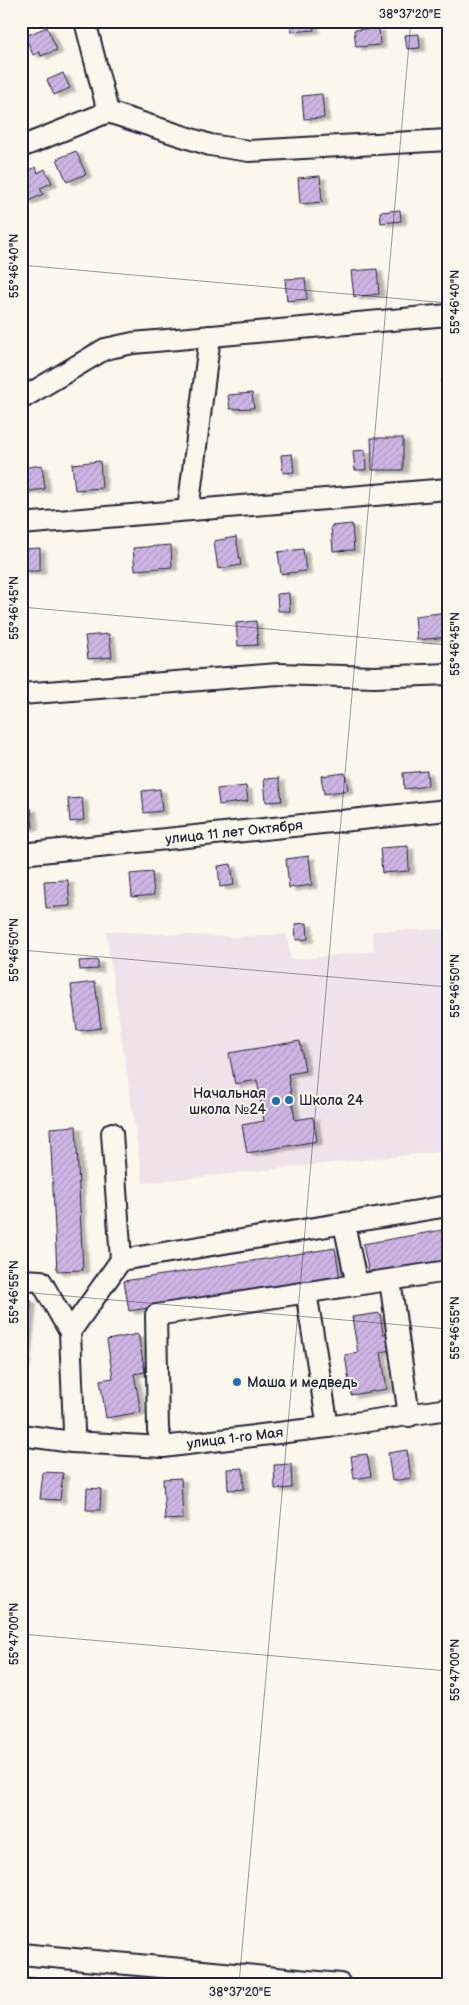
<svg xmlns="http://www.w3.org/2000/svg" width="469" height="2005" viewBox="0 0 469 2005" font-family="'Balsamiq Sans',sans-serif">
<defs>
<pattern id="building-hatch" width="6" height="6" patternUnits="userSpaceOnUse" patternTransform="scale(1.25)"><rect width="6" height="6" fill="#ceb5e4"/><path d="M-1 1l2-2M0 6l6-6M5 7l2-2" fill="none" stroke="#b19bc4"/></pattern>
<filter id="shadow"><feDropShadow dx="5.5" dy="3" stdDeviation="1" flood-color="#0004"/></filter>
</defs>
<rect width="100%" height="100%" fill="#fbf7ec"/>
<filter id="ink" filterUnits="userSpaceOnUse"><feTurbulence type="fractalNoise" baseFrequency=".02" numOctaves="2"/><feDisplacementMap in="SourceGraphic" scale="10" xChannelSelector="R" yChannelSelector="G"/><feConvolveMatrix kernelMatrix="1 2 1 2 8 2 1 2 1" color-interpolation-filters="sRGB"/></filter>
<g filter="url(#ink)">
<path fill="#eee3ea" d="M448 929V1151L143 1183 106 931 235 937 287 934 291 960 374 951 372 931Z"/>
<g fill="url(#building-hatch)" stroke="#22223b" filter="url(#shadow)">
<path d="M291 21H313L314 30 291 32Z"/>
<path d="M47 27 57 50 41 56 40 52 33 55 25 36Z"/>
<path d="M379 28 380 45 356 47 354 30Z"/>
<path d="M419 34 420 48 407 49 405 35Z"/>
<path d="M63 73 70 88 54 95 47 80Z"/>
<path d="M322 94 324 118 304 119 302 96Z"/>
<path d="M76 151 86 174 67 182 57 159Z"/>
<path d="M36 167 38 173 45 169 52 183 40 188 43 194 27 202 21 190V174Z"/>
<path d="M320 176 322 202 300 204 298 178Z"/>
<path d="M400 210 401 221 381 223 380 212Z"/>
<path d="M377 269 379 294 354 297 351 271Z"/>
<path d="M305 278 307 299 287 301 285 279Z"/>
<path d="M442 380H448V395L443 396Z"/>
<path d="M252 393 254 408 230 409 228 395Z"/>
<path d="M371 438H403V470H372Z"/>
<path d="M365 450 366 470H355L353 451Z"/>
<path d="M292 454 294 472 283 473 281 455Z"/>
<path d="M100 461 102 488 75 490 72 464Z"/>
<path d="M42 465 45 489 21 492V468Z"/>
<path d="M352 524 354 550 333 551 331 526Z"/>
<path d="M236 537 241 565 218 569 214 541Z"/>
<path d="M171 545 172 567 135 570 133 548Z"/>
<path d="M40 548V571H23V549Z"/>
<path d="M303 549 306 571 281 574 278 552Z"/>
<path d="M289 593 290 611H278L277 594Z"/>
<path d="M448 612V637L417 640 415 616Z"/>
<path d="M256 621 258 645 238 646 236 623Z"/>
<path d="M109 634 112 657 88 659 85 636Z"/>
<path d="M427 771 428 786 404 789 403 773Z"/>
<path d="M345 773 348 790 324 794 321 776Z"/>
<path d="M279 778 282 801 266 802 264 779Z"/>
<path d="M246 786 248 801 219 805 217 789Z"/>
<path d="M160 789 162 811 144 813 142 791Z"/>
<path d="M82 798 84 820 70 822 68 799Z"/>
<path d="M31 808 33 827 21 828V810Z"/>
<path d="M408 846 409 871 382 873 380 848Z"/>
<path d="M309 856 312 885 289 888 286 859Z"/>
<path d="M231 864 234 885 220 887 218 866Z"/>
<path d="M152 872 154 895 132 897 130 874Z"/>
<path d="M68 880 70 906 46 908 44 881Z"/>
<path d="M307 923 308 939 296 940 295 924Z"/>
<path d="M98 960V969L80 970 79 961Z"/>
<path d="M95 982 101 1028 77 1031 71 985Z"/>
<path d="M300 1041 305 1071 288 1074 295 1120 313 1117 317 1141 247 1153 242 1125 264 1121 257 1080 235 1084 229 1053Z"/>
<path d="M76 1126 83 1270 57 1271 50 1128Z"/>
<path d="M448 1229V1260L369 1274 363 1244Z"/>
<path d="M335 1248 340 1278 129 1311 124 1281Z"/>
<path d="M21 1299 31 1300 24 1365H21Z"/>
<path d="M380 1313 383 1334 389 1333 391 1350 381 1352 387 1389 351 1395 345 1355 358 1353 352 1317Z"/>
<path d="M138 1334 145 1372 134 1374 141 1412 106 1418 100 1380 113 1378 107 1340Z"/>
<path d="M407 1450 411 1478 392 1481 388 1453Z"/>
<path d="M367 1454 371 1476 354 1479 351 1456Z"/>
<path d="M291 1464 292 1488 275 1489 274 1465Z"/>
<path d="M243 1468 244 1489 228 1490 227 1469Z"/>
<path d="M43 1472 63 1473 60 1500 40 1499Z"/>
<path d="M181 1478 183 1519 165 1520 163 1479Z"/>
<path d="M87 1488 101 1489 100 1510H86Z"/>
</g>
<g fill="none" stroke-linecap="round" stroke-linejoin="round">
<g stroke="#22223b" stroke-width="24">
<g id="minor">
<path d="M85 21 108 112"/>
<path d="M108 112 210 145 249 151 448 140"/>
<path d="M21 147 108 112"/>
<path d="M21 399 105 349 133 343 448 315"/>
<path d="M188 510 210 336"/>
<path d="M21 524 448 489"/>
<path d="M21 694 278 674 375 677 448 674"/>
<path d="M21 854 448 810"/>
<path d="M344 1224 357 1285"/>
<path d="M121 1260 448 1206"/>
<path d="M21 1280 41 1281 70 1332"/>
<path d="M390 1280 409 1416"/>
<path d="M306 1292 328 1427"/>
<path d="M21 1435 72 1442 163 1447 328 1427 448 1409"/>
<path d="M72 1442 74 1430 70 1332 121 1260 112 1133"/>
<path d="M163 1447 158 1430 156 1315 448 1271"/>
<path d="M21 1954 340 1984"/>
</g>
</g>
<use href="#minor" stroke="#fbf7ec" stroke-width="20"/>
</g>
</g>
<path fill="none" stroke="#22223b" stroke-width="1" stroke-opacity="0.45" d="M21 68 25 21M21 265 448 303M21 607 448 645M21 950 448 987M21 1292 448 1329M21 1634 448 1671M21 1976 112 1984M239 1984 411 21"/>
<g fill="#1f6fb2" stroke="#fbf7ec" stroke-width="2">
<circle cx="289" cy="1100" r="5"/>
<circle cx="276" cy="1101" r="5"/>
<circle cx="237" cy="1382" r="5"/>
</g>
<g text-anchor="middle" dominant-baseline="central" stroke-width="4" stroke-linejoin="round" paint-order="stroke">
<g font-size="14" fill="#22223b" stroke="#fbf7ec">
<text transform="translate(234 832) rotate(-6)">улица 11 лет Октября</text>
<text transform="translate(235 1438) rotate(-7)">улица 1-го Мая</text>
</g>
<g font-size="14" fill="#22223b" stroke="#fbf7ec" text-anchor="start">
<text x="266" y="1093" text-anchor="end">Начальная<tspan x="266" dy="16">школа №24</tspan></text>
<text x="299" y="1100">Школа 24</text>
<text x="247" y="1382">Маша и медведь</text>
</g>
</g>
<rect width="469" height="2005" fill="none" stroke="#fbf7ec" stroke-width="55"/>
<rect x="28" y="28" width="414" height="1950" fill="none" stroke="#22223b" stroke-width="2"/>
<g font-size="12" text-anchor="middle" fill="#22223b">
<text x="410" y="18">38°37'20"E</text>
<text transform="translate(14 266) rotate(-90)" y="4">55°46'40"N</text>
<text transform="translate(455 302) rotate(-90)" y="4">55°46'40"N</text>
<text transform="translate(14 608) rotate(-90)" y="4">55°46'45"N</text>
<text transform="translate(455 644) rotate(-90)" y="4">55°46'45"N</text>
<text transform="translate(14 950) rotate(-90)" y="4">55°46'50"N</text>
<text transform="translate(455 986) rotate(-90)" y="4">55°46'50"N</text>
<text transform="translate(14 1292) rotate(-90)" y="4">55°46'55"N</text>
<text transform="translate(455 1328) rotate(-90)" y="4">55°46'55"N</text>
<text transform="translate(14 1634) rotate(-90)" y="4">55°47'00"N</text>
<text transform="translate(455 1670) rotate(-90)" y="4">55°47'00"N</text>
<text x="240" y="1996">38°37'20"E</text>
</g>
</svg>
